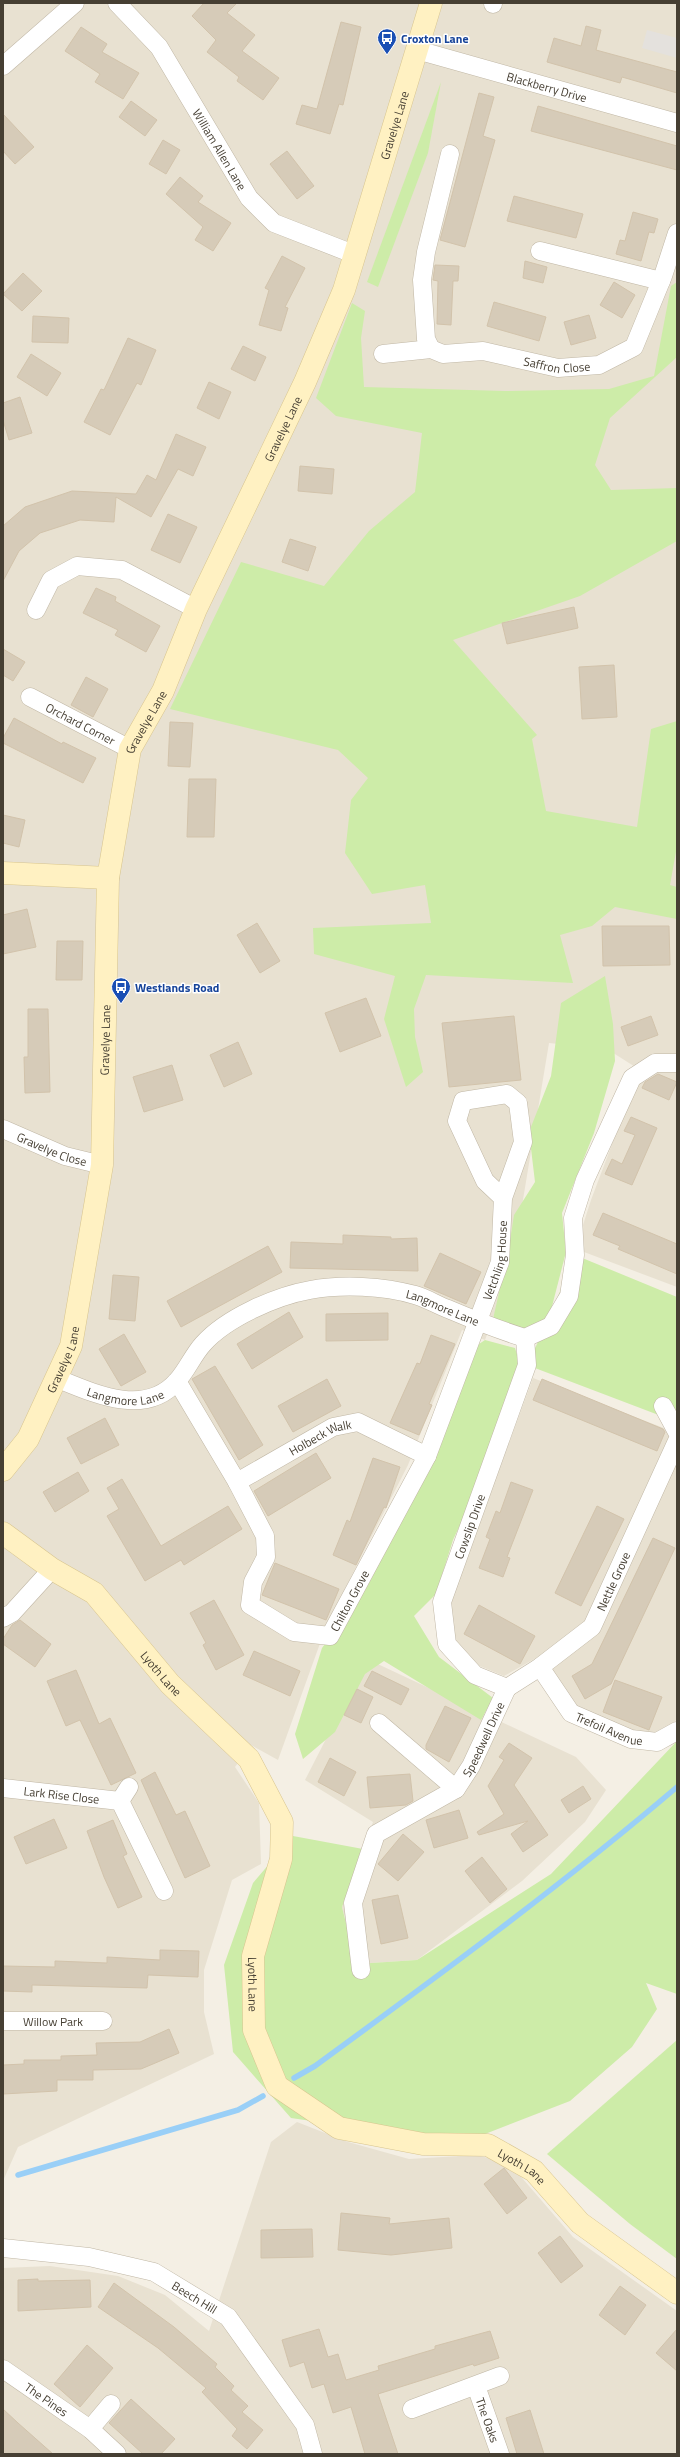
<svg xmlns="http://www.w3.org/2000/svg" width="680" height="2457" viewBox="0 0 680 2457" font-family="'Titillium Web',sans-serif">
<rect width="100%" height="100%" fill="#f4efe4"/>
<g fill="#e8e1d1">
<path d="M3 3H677V1287L584 1252 583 1225 591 1200 640 1070 607 1049 549 1043 512 1266 485 1340 462 1330 408 1465 327 1624 278 1760 251 1745 235 1767 259 1803 261 1864 232 1880 204 1970V2012L214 2054 18 2147 3 2181Z"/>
<path d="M533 1378 677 1433V1719L659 1737 610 1726 571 1702 536 1658 504 1676 470 1662 453 1637 447 1611Z"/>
<path d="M367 1659 576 1757 606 1790 585 1822 522 1881 417 1960 356 1964 342 1907 373 1822 305 1780Z"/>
<path d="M297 2122 348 2142 409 2159 477 2155 510 2164 573 2237 677 2311V2454H3V2268L50 2266 118 2276 165 2295 209 2331 271 2142Z"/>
</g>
<g fill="#cdeca8">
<path d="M441 82 428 153 378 287 367 282Z"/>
<path d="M677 282V357L610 418 595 465 611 490 677 488V541L580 596 453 640 537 735 532 739 546 811 637 827 651 729 677 721V846L670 885 677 887V919L615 907 592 926 560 935 573 983 426 975 414 1009 415 1037 423 1072 406 1087 384 1019 395 976 314 954 313 928 431 923 425 885 372 894 345 853 351 800 368 778 338 750 170 709 241 562 324 586 369 531 415 492 422 433 336 416 316 398 352 303 365 311 361 338 364 387 505 391 609 389 654 376 671 286Z"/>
<path d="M605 976 613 1024 615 1061 594 1133 562 1213 566 1252 549 1318 575 1255 677 1297V1422L527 1365 547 1323 526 1333 493 1319 508 1253 514 1215 535 1182 529 1132 551 1076 561 1003Z"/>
<path d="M485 1340 515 1348 521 1367 492 1456 453 1540 436 1594 414 1616 439 1657 493 1698 481 1720 384 1661 365 1674 335 1732 303 1759 295 1734 322 1648 367 1587 417 1488 476 1346Z"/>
<path d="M677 1741V1994L646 1983 657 2009 632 2047 570 2101 462 2143 291 2118 233 2052 224 1965 253 1883 293 1836 363 1849 342 1907 356 1964 417 1960 551 1874Z"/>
<path d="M677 2040V2259L630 2224 547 2154Z"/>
</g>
<path fill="#e4e1dd" d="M647 30 677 38V58L642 48Z"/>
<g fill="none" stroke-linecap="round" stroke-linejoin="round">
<g stroke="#99cff7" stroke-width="5.5">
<path d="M294 2078 315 2066C438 1976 561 1886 677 1787"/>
<path d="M18 2175 238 2110 263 2096"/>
</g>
</g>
<g fill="#d6cbb8" stroke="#d2c3ab">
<path d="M204 3H237L227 13 255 35 242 51 279 78 263 100 237 81 239 77 207 52 216 40 192 16Z"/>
<path d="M341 22 361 27 343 105 339 104 330 134 296 124 302 105 317 109Z"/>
<path d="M586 26 601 30 596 50 677 72V93L622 77 620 83 547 62 554 38 581 46Z"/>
<path d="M81 27 107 44 102 52 139 73 123 99 95 82 100 74 65 51Z"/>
<path d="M479 93 494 97 483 136 495 140 465 247 440 240Z"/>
<path d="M131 101 157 120 145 136 119 117Z"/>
<path d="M538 106 677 146V170L531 131Z"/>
<path d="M3 114 34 147 15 164 3 151Z"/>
<path d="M163 140 180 150 166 174 149 164Z"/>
<path d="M287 151 314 186 297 199 270 164Z"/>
<path d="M180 177 203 196 198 202 231 223 213 251 195 240 203 227 166 194Z"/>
<path d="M514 196 583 214 576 238 507 221Z"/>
<path d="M633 212 658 219 654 233 649 232 641 261 616 254 620 240 625 241Z"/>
<path d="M282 256 305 268 285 307 288 308 281 331 259 325 269 290 265 288Z"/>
<path d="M525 261 547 267 543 283 523 278Z"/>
<path d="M435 265 459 266 458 281H453L451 325 437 324 438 281 433 280Z"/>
<path d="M23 273 42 291 22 311 3 294Z"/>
<path d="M614 282 635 295 622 318 600 305Z"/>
<path d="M494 302 546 317 539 341 487 326Z"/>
<path d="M589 315 596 338 571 345 564 322Z"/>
<path d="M33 316 69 318 68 343 32 342Z"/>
<path d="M128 338 156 350 141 385 137 383 110 435 84 422 101 389 104 390Z"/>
<path d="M243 346 266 357 255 381 231 369Z"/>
<path d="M31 354 61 373 47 396 17 377Z"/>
<path d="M209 382 231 392 219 419 197 408Z"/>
<path d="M20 397 32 433 9 440 3 420V403Z"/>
<path d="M176 434 206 447 193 476 178 469 151 517 116 497 114 522 80 520 40 533 19 551 3 581V526L25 507 72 491 136 494 147 475 156 480Z"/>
<path d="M300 466 334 469 332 494 298 491Z"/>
<path d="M168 514 197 527 180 563 151 550Z"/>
<path d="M290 539 316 547 308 571 282 562Z"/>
<path d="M96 588 116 597 115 601 160 626 146 652 115 635 118 630 83 613Z"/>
<path d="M574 607 578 628 507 644 502 623Z"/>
<path d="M3 649 25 662 13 681 3 675Z"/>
<path d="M614 665 617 717 582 719 579 667Z"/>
<path d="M86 677 108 689 93 717 71 705Z"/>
<path d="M14 718 62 744 63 742 96 758 83 783 3 743V738Z"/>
<path d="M170 722 193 723 190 767 168 766Z"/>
<path d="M189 779H216L214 837H187Z"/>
<path d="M3 815 25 820 19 847 3 843Z"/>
<path d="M27 909 36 947 3 954V915Z"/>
<path d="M257 923 280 961 260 973 237 935Z"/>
<path d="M602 926H669L670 965 603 966Z"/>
<path d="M57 941H83L82 980H56Z"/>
<path d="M366 998 381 1036 340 1052 325 1013Z"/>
<path d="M28 1009H48L50 1092 25 1093 24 1057H28Z"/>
<path d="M514 1016 521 1080 449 1087 442 1023Z"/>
<path d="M651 1016 658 1035 628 1046 621 1027Z"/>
<path d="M238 1042 252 1074 224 1087 210 1055Z"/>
<path d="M172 1065 183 1100 144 1112 133 1077Z"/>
<path d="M658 1074 677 1082 669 1100 642 1088 645 1082Z"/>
<path d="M631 1117 657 1128 632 1185 605 1174 612 1159 622 1164 635 1135 624 1131Z"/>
<path d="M603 1213 677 1244V1274L618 1249 620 1246 593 1235Z"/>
<path d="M343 1235 391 1237V1239L417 1238 418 1271 290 1268 291 1242 343 1244Z"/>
<path d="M268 1246 282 1272 181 1327 167 1301Z"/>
<path d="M440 1253 481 1272 466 1304 424 1286Z"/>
<path d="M113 1275 139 1277 135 1321 109 1319Z"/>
<path d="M289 1312 303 1337 252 1369 237 1344Z"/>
<path d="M388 1313V1340L326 1341V1314Z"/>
<path d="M124 1334 146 1372 121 1386 99 1349Z"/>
<path d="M431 1335 455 1344 429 1404 432 1405 419 1435 390 1423 417 1363 420 1364Z"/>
<path d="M215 1366 263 1445 239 1460 192 1379Z"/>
<path d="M327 1379 341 1406 293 1432 278 1406Z"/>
<path d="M542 1379 663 1429 665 1432 657 1451 533 1400Z"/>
<path d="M105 1418 119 1445 81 1464 67 1438Z"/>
<path d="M316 1453 331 1478 268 1516 254 1491Z"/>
<path d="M373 1458 400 1467 386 1508 384 1507 356 1565 333 1555 347 1520 350 1522Z"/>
<path d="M78 1472 89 1491 55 1512 43 1492Z"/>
<path d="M122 1479 161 1546 228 1506 242 1529 184 1565 181 1560 145 1581 107 1516 119 1509 107 1488Z"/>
<path d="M511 1482 533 1490 507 1557 510 1558 503 1577 479 1568 490 1539 486 1537 496 1511 500 1513Z"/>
<path d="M597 1506 624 1519 581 1606 555 1593Z"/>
<path d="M653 1538 675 1548 611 1684 585 1699 572 1676 592 1664Z"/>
<path d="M275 1563 339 1589 326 1620 262 1595Z"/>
<path d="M214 1600 244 1655 216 1670 203 1645 206 1643 190 1613Z"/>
<path d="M479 1605 535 1636 520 1664 464 1634Z"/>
<path d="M20 1620 51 1644 35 1667 3 1644V1639L12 1625Z"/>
<path d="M254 1651 300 1671 290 1696 243 1675Z"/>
<path d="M76 1670 99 1724 110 1718 136 1773 111 1785 80 1720 66 1726 47 1681Z"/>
<path d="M372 1671 409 1689 401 1705 364 1686Z"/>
<path d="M615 1680 662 1697 649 1730 603 1712Z"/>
<path d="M357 1689 373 1697 361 1723 344 1715Z"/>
<path d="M445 1706 471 1718 449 1762 426 1749V1745Z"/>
<path d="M509 1743 532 1758 514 1785 548 1835 523 1852 511 1834 528 1821 479 1835 477 1832 504 1814 488 1786 504 1760 499 1757Z"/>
<path d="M330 1758 356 1772 344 1796 318 1782Z"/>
<path d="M155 1772 176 1815 185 1811 210 1866 185 1878 141 1780Z"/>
<path d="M410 1774 413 1801 406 1805 370 1808 367 1777Z"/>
<path d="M583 1786 591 1799 569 1813 561 1800Z"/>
<path d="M459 1810 468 1838 434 1848 426 1820Z"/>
<path d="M54 1819 67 1848 26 1864 14 1837Z"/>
<path d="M113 1820 127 1854 123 1856 142 1897 118 1908 104 1877 87 1831Z"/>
<path d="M403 1834 424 1852 398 1881 378 1864Z"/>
<path d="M482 1857 507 1889 490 1903 465 1871Z"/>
<path d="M398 1895 408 1938 381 1944 372 1900Z"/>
<path d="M160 1950 199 1951 198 1977 148 1975 147 1988 32 1985V1992L3 1991V1966L55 1967V1961L107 1963V1957L160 1960Z"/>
<path d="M169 2029 179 2053 141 2069 93 2070V2080H57V2091L3 2094V2065L24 2064V2060H61V2056L97 2055 96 2043 140 2042Z"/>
<path d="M504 2168 527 2198 507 2214 484 2184Z"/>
<path d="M341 2213 390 2218 389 2224 449 2218 452 2248 391 2255 338 2250Z"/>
<path d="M312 2229 313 2257 261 2258V2230Z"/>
<path d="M560 2236 583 2266 561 2283 538 2253Z"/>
<path d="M38 2279V2281L90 2280 91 2307 18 2311V2280Z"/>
<path d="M114 2283 174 2327 217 2364 215 2367 234 2386 231 2390 248 2406 242 2412 263 2430 247 2449 232 2436 237 2429 202 2392 206 2388 158 2348 98 2307Z"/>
<path d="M620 2286 646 2305 625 2335 599 2315Z"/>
<path d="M319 2329 328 2357 338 2354 346 2380 379 2370 378 2366 435 2349V2346L490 2331 499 2358 474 2366 473 2364 378 2394 398 2454H365L351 2407 333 2413 324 2384 312 2388 304 2362 290 2367 282 2340Z"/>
<path d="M677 2329V2371L656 2353Z"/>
<path d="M87 2345 113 2368 80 2407 54 2384Z"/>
<path d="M131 2399 175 2439 161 2454H143L109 2423Z"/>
<path d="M3 2409 18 2423 53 2454H3Z"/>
<path d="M530 2410 544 2454H517L506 2418Z"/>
</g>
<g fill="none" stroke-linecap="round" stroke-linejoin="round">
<g stroke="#c0b7a5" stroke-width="19">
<g id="street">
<path id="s1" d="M117 3 159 47 249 198 274 223 356 255"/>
<path d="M493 4V3"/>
<path id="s2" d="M417 50 677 123"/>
<path d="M3 66 75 3"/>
<path d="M540 251 661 281"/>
<path d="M431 349 426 339 422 280 426 252 450 154"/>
<path id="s3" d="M383 354 431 349 443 354 483 351 558 368 599 365 634 347 663 276 677 233"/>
<path d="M36 610 51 580 77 566 122 570 196 609"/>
<path id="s4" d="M30 697 130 749"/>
<path id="s5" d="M3 1129 65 1156 102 1165"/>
<path id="s6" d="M56 1378C93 1393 145 1418 177 1381 187 1370 193 1355 203 1344 226 1318 276 1296 310 1290 342 1284 383 1286 415 1295 426 1298 437 1305 448 1309 474 1320 499 1330 525 1338L551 1326 569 1296 575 1255 573 1218 585 1180 632 1078 655 1063H677"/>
<path id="s7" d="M177 1381 237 1482 265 1536 266 1557 253 1582 250 1605 294 1632 330 1636 427 1456 500 1262 503 1198 485 1181 457 1121 463 1101 507 1094 518 1103 523 1142 503 1198"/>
<path d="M663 1406 677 1432"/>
<path id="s8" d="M237 1482 333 1427 358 1422 427 1456"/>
<path d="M3 1618 12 1613 52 1569"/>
<path id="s9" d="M540 1667 571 1713 631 1739 657 1742 677 1731"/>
<path id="s10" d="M507 1688 475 1675 447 1644 442 1602 527 1365 525 1338"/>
<path id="s11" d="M507 1688 540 1667 592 1627 677 1441"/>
<path d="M379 1723 456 1789"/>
<path id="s12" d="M3 1788 120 1801 164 1891"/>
<path d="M120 1801 129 1787"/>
<path id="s13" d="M361 1970 353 1903 376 1834 456 1789 471 1766 507 1688"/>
<path id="s14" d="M3 2021H103"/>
<path id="s15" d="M3 2248 89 2257 154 2272 228 2317 305 2425 313 2454"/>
<path id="s16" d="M3 2369 90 2429 117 2454"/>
<path id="s17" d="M476 2386 500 2454"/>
<path d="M412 2409 500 2376"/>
<path d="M90 2429 111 2404"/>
</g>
</g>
<g stroke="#d8c58f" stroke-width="23">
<g id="secondary">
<path d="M3 873 108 878"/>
<path id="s18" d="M3 1470 28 1439 71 1346 102 1165 108 878 130 749 163 691 196 609 305 382 344 290 431 3"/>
<path id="s19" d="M3 1533 52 1569 94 1593 170 1684 249 1759 282 1822 281 1859 253 1956 254 2030 277 2086 339 2128 423 2144 488 2145 534 2171 580 2223 677 2293"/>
</g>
</g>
<use href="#street" stroke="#fff" stroke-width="18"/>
<use href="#secondary" stroke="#fff1c2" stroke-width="22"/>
</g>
<defs>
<g id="bus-pin" transform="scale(1)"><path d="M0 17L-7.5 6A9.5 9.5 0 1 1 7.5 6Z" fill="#1a4fb4" stroke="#fff"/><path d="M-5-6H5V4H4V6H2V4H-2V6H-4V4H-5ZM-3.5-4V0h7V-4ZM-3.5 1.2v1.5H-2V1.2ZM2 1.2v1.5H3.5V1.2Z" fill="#fff"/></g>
</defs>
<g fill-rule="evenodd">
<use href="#bus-pin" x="387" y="38"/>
<use href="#bus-pin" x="121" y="987"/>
</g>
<g text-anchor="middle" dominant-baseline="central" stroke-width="3" stroke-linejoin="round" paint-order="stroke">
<g font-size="12" font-weight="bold" fill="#164399" stroke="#fff" text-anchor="start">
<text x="401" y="38">Croxton Lane</text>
<text x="135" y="987">Westlands Road</text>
</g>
<g font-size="12" fill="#463f33" stroke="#fff">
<text stroke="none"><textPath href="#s2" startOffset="135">Blackberry Drive</textPath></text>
<text stroke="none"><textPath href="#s18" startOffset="1423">Gravelye Lane</textPath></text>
<text stroke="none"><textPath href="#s1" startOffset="180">William Allen Lane</textPath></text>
<text stroke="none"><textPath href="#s3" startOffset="177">Saffron Close</textPath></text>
<text stroke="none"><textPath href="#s18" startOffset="1099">Gravelye Lane</textPath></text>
<text stroke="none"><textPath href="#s18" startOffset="775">Gravelye Lane</textPath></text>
<text stroke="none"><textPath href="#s4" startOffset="57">Orchard Corner</textPath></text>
<text stroke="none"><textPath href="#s18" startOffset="451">Gravelye Lane</textPath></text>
<text stroke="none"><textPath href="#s5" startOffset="53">Gravelye Close</textPath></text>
<text stroke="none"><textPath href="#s7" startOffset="751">Vetchling House</textPath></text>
<text stroke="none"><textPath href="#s6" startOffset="433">Langmore Lane</textPath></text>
<text stroke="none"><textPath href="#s18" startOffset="127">Gravelye Lane</textPath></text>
<text stroke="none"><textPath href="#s6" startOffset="73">Langmore Lane</textPath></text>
<text stroke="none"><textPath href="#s8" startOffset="95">Holbeck Walk</textPath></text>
<text stroke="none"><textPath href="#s10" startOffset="199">Cowslip Drive</textPath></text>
<text stroke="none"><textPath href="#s11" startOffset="155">Nettle Grove</textPath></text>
<text stroke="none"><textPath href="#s7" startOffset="379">Chilton Grove</textPath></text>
<text stroke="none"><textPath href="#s19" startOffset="214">Lyoth Lane</textPath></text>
<text stroke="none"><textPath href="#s9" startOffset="97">Trefoil Avenue</textPath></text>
<text stroke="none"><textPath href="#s13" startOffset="289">Speedwell Drive</textPath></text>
<text stroke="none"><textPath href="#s12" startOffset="59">Lark Rise Close</textPath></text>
<text stroke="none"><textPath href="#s19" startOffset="574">Lyoth Lane</textPath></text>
<text stroke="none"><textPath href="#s14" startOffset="50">Willow Park</textPath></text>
<text stroke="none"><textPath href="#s19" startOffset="946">Lyoth Lane</textPath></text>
<text stroke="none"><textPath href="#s15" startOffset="201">Beech Hill</textPath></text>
<text stroke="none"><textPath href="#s16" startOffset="53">The Pines</textPath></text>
<text stroke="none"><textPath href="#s17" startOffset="36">The Oaks</textPath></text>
</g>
</g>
<rect width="680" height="2457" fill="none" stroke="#463f33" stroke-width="8"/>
</svg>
